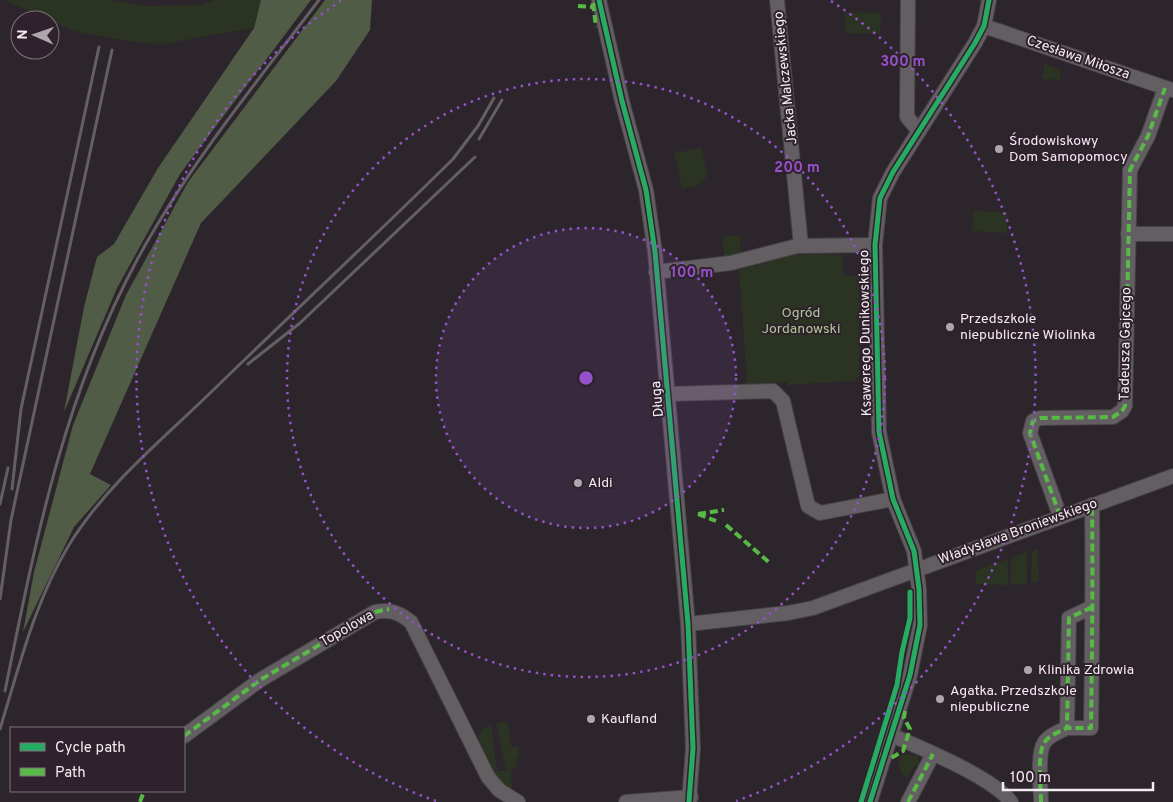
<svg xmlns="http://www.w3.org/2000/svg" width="1173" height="802" viewBox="0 0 1173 802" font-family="Overpass,sans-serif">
<rect width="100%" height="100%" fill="#2c252b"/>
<g fill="#2b3323">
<path d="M4 0H113L145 6 200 5 215 0H261L254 28 162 44 133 42 74 31Z"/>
<path d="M845 12 881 13 880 34 845 33Z"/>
<path d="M1044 63 1061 70 1060 80 1043 79Z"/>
<path d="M701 148 708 175 699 185 682 188 674 153Z"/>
<path d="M973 211 1008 212 1007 233 972 231Z"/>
<path d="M725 236H740L741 254 724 258 723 241Z"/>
<path d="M819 254 843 255V275L859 276V376L854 381 787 385V382L747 384 739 270 794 255Z"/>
<path d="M1038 549 1039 581 1031 583 1032 551Z"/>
<path d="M1027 552V585L1010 584 1011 558Z"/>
<path d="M1008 559V585L976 584V570Z"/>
<path d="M508 722 511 747H518L519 757 516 758 517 768 511 769 512 789 510 792C497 779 469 746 482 729L491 725 497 771H506C504 755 499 740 496 723Z"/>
<path d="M906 754 917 756 920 763 919 767 915 765 908 778 903 775 898 764 900 756Z"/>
</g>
<g fill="#505c45">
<path d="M261 0H311L180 174 117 288 64 412 84 307 97 257 114 244 158 168 254 28Z"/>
<path d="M325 0H372L370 30 336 81 201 223 90 474 111 485 74 527 23 632 34 572 73 425 126 295 188 182Z"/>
</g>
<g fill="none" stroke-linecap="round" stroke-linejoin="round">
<g stroke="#474246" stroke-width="16">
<g id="minor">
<path d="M599 0 622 101 646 190 655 252 688 624 693 748 689 802"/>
<path d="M777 0 801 246"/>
<path d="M908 0 907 117 919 131"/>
<path d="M984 26 1172 90"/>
<path d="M1128 234H1173"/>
<path d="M656 272 731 263 797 246 875 245"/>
<path d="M669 394 773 391 783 401 808 506 820 513 893 499"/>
<path d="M1060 516 1030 433 1033 421 1040 418 1113 417 1122 411 1125 406 1130 170 1148 136 1165 88"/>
<path d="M1092 607 1069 618 1067 728H1091C1092 654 1093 579 1092 505"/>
<path d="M688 624 788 613 813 608 1173 476"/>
<path d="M891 735C921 748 992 777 1011 802"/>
<path d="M184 736 260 680 375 612C390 609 398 612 411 622L488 777 499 790 518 802"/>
<path d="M626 802 691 797"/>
<path d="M870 802 910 675 920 625 919 589 914 551 893 499 879 432 875 245 880 198 893 172 975 43 984 26 989 0"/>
<path d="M908 802 933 754"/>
<path d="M1041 802C1041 788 1037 754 1044 743 1049 735 1059 732 1067 728"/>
</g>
</g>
<use href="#minor" stroke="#625e61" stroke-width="14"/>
<g stroke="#635f63" stroke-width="3">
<path d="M479 139 502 100"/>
<path d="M248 364 300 323 475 157"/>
<path d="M12 489 21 409 99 47"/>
<path d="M0 504 8 468"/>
<path d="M0 599 11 520 112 50"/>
<path d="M5 691C36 539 63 398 137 260 188 166 255 84 319 0"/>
<path d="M0 729C19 667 35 601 69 545 104 488 157 444 205 398 287 318 371 240 453 159L478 126 494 98"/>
</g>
<g stroke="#58b947" stroke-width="4" stroke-dasharray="8 4" stroke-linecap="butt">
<path d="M593 3 596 27"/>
<path d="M578 6 593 7"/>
<path d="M698 514 724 510"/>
<path d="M698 514 716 521"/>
<path d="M1060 516 1030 433 1033 421 1040 418 1113 417 1122 411 1125 406 1130 170 1148 136 1165 88"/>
<path d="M726 525 771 564"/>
<path d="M1092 607 1069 618 1067 728H1091C1092 654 1093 579 1092 505"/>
<path d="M184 736 260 680 375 612 389 609"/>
<path d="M880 755 891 758 903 751 910 729 904 718 905 710 903 709"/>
<path d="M140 802 144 791"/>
<path d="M908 802 933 754"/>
<path d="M1041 802C1041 788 1037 754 1044 743 1049 735 1059 732 1067 728"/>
</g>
<g stroke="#2f222d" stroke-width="8">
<g id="cycleway">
<path d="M599 0 622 101 646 190 655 252 688 624 693 748 689 802"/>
<path d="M861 802 897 685 902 652 910 618V592"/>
<path d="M870 802 910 675 920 625 919 589 914 551 893 499 879 432 875 245 880 198 893 172 975 43 984 26 989 0"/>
</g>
</g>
<use href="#cycleway" stroke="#26ab63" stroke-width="5"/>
</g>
<circle cx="586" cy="378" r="150" fill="#9352c9" fill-opacity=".12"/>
<g fill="none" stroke="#9352c9" stroke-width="2.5" stroke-dasharray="2.5 5">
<circle cx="586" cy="378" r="150"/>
<circle cx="586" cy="378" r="299"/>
<path d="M436 801A449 449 0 0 1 341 1M831 1A449 449 0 0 1 736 801"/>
</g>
<g fill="#aea6ad" stroke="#2f222d" stroke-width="2">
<circle cx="999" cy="149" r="5"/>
<circle cx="950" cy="327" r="5"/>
<circle cx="578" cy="483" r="5"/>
<circle cx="1028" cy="670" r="5"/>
<circle cx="940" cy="699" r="5"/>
<circle cx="591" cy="719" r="5"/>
</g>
<g text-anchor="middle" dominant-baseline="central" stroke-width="4" stroke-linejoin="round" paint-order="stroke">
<g font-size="14" fill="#f4ecf3" stroke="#2f222d">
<text transform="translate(1078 58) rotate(19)">Czesława Miłosza</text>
<text transform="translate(786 78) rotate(-96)">Jacka Malczewskiego</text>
<text transform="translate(866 333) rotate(-91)">Ksawerego Dunikowskiego</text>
<text transform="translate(1126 344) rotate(-89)">Tadeusza Gajcego</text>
<text transform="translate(658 399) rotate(-95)">Długa</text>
<text transform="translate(1018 532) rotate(-20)">Władysława Broniewskiego</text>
<text transform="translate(347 629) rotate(-30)">Topolowa</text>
</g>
<g font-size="14" fill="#f4ecf3" stroke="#2f222d" text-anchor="start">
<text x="1009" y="141">Środowiskowy<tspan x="1009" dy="16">Dom Samopomocy</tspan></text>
<text x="960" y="319">Przedszkole<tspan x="960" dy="16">niepubliczne Wiolinka</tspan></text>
<text x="588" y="483">Aldi</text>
<text x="1038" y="670">Klinika Zdrowia</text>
<text x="950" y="691">Agatka. Przedszkole<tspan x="950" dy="16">niepubliczne</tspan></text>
<text x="601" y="719">Kaufland</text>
</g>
<g font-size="14" fill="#adc995" stroke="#2f222d">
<text x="801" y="313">Ogród<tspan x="801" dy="16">Jordanowski</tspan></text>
</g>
</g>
<circle cx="586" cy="378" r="8" fill="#9352c9" stroke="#2f222d" stroke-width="2.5"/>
<g font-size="15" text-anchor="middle" font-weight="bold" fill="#9352c9" stroke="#2f222d" stroke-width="4" stroke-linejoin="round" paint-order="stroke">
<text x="903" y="66">300 m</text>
<text x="797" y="172">200 m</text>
<text x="692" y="277">100 m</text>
</g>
<rect x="10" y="727" width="175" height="65" fill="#2f222d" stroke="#7e737c"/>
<rect x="20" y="743" width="25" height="8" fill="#26ab63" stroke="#7e737c"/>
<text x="55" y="752" font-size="15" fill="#f4ecf3">Cycle path</text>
<rect x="20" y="768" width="25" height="8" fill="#58b947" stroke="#7e737c"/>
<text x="55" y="777" font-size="15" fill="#f4ecf3">Path</text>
<g transform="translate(35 35) rotate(272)"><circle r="24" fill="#2f222d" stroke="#7e737c"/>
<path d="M0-4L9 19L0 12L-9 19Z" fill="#aea6ad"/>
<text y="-8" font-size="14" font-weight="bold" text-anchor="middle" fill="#f4ecf3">N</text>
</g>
<path d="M1003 782v8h150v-8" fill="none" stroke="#f4ecf3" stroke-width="2.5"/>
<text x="1010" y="782" font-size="15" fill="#f4ecf3" stroke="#2f222d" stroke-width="4" paint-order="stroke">100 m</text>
</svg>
